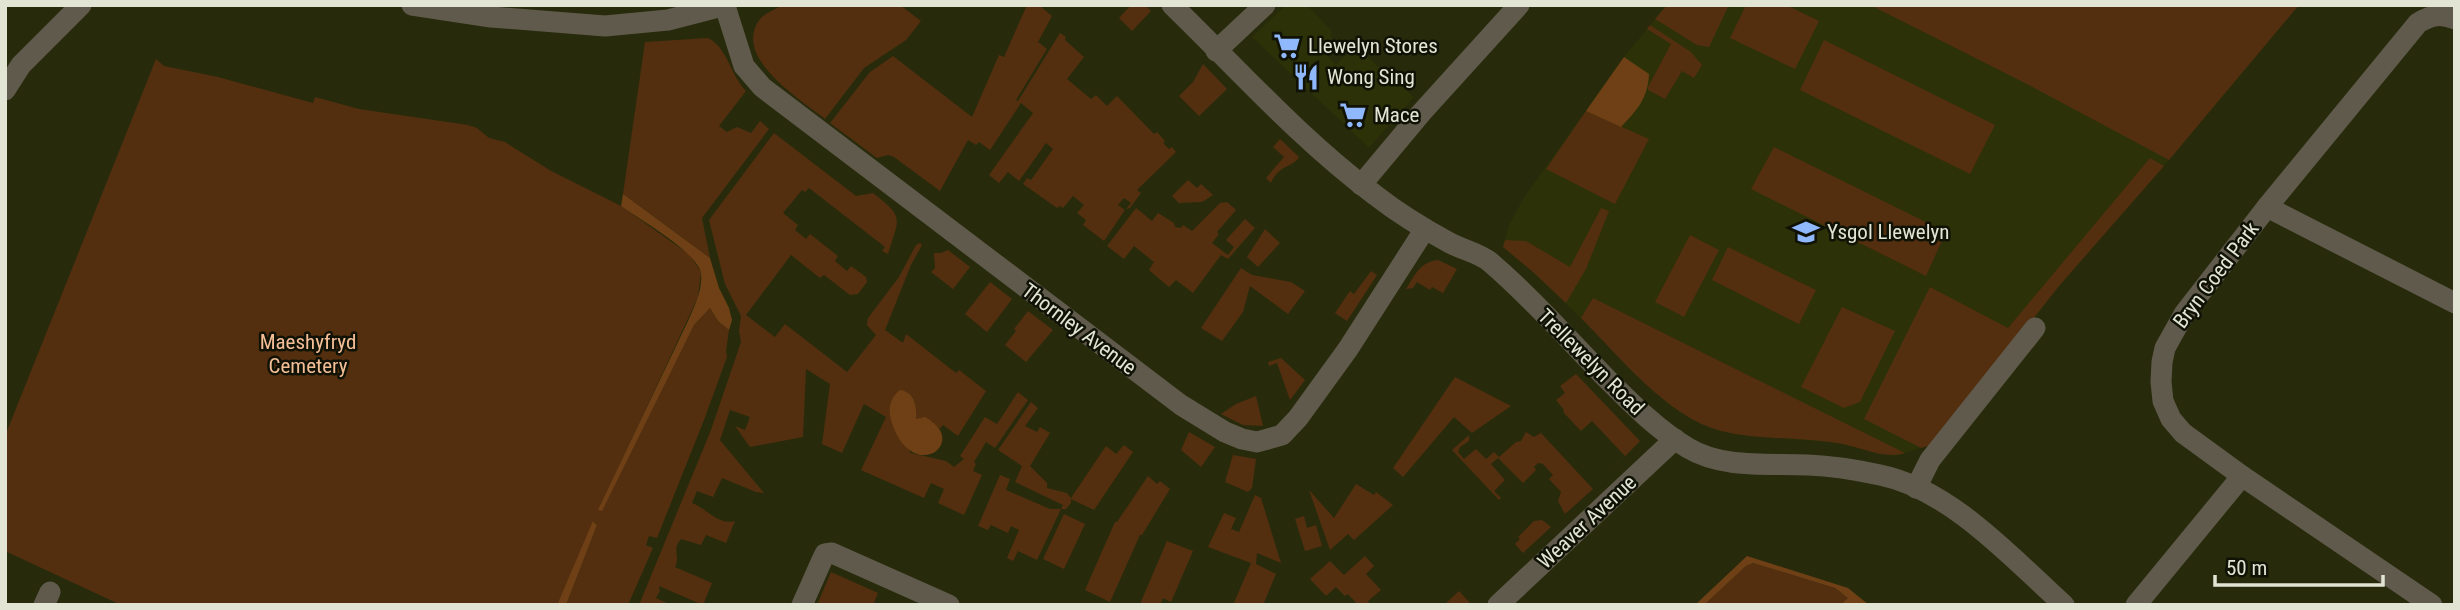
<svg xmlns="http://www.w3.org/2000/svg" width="2460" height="610" viewBox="0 0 2460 610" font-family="'Roboto Condensed',sans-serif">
<rect width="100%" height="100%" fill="#272b0b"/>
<g fill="#2c3108">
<path d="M1286 5H1307L1331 30 1332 40 1323 52 1336 64 1358 45 1373 62 1414 97 1369 148 1252 37Z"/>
<path d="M1667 5H2299L2169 160 2059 286 1934 444 1895 456 1839 443 1747 435 1719 430 1695 420 1671 406 1533 272 1503 247 1509 225 1523 199 1626 54Z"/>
</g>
<g fill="#532f0f">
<path d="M783 5H900L921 21 906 40 864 68 825 119C801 100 731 57 760 19 765 13 776 9 783 5Z"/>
<path d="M1027 5H1039L1052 16 1038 42 1047 49 1016 100 1018 101 1060 33 1066 37 1065 40 1084 57 1067 79 1091 99 1096 95 1107 106 1117 96 1154 134 1157 132 1165 141 1163 143 1169 149 1172 147 1176 152 1137 190 1141 193 1130 208 1126 209 1131 203 1124 198 1118 205 1125 210 1104 241 1083 225 1086 220 1077 213 1084 205 1073 196 1063 208 1060 206 1057 208 1023 184 1027 178 1031 180 1053 149 1046 143 1019 181 1008 172 999 183 989 175 1033 113 1021 103 990 150 979 142 976 145 968 140 940 191 894 157 888 155 877 158 830 123 870 72 893 56 972 117 999 55 1004 57Z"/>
<path d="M1131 5H1145L1151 11 1132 31 1119 18Z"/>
<path d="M1667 5H1729L1709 47 1697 45 1655 19Z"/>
<path d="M1746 5H1786L1819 21 1795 69 1730 38Z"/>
<path d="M1870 5H2299L2169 160 2025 83Z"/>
<path d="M1650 25 1691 52 1702 65 1694 78 1682 71 1665 99 1648 90V87L1671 44 1647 29Z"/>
<path d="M708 38C728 48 730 75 746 91L719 126 727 132 737 127 751 133 760 121 769 129 702 218 710 258 623 194 645 42Z"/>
<path d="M1824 40 1995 125 1970 174 1800 90Z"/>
<path d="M156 59 164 66 218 77 313 103 315 97 359 109 468 125 477 128 489 138 505 142 551 171 621 206 690 255 701 272 698 297 599 510 694 325 710 308 718 321 729 330 726 351 727 357 704 420 657 538 649 536 646 545 653 548 628 605H566L597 525 594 521 557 605H121L5 551V436Z"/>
<path d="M1203 64 1227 89 1199 116 1179 96 1193 82Z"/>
<path d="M1586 111 1649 139 1615 204 1546 169Z"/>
<path d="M774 133 856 196 873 193C905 218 899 217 888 254L882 251 885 247 809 188 805 192 802 190 783 213 798 225 795 230 806 239 810 234 838 256 835 261 847 271 851 266 866 277 867 282 858 294 850 295 824 275 820 278 791 255 746 315 775 337 785 324 847 372 876 335 867 325 868 318 899 277 916 245 920 243 922 245 911 265 885 330 903 343 906 334 956 373 959 370 986 391 958 436 943 425 940 429 932 421 916 420 915 402 905 391 892 420 898 434 911 453 946 461 954 467 964 459 960 456 985 417 997 424 1018 392 1028 400 995 448 986 442 974 462 976 464 973 471 982 475 964 515 938 503 944 489 931 483 924 498 861 470 886 417 864 404 842 453 822 444 830 384 806 369 803 437 750 447 735 426 745 430 750 417 730 410 720 440 764 493 756 492 722 478 713 497 697 491 692 503C706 508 719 526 735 521L726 543 706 535 701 545 681 539C671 551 681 555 675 567L712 583 703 605 659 586 660 591 656 598 671 605H639L711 430 741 342 739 331 741 316 725 284 709 220Z"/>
<path d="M1280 139 1299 157C1293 168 1279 164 1271 183L1266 178 1284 157 1273 147Z"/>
<path d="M1774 147 1946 232 1926 276 1751 189Z"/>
<path d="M2150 158 2164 166 2059 286 1934 444 1921 448 1864 419 1930 287 2008 328Z"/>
<path d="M1188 180 1197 188 1201 184 1213 195 1202 202 1179 203 1172 196Z"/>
<path d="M1227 202 1236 210 1217 232 1219 234 1212 243 1228 255 1234 247 1226 240 1245 219 1255 228 1228 259 1221 255 1193 293 1176 280 1169 287 1149 270 1154 262 1134 246 1124 259 1107 246 1136 208 1152 221 1158 213 1174 223 1175 227 1181 228 1183 225 1192 231 1220 203Z"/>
<path d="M1601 208 1609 211 1586 269 1566 303 1533 272 1503 247 1505 240 1526 241 1570 267Z"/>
<path d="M1265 229 1280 243 1258 267 1247 257Z"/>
<path d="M1690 235 1719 250 1684 317 1655 302Z"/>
<path d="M1728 247 1816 290 1799 324 1712 280Z"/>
<path d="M948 250 970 267 953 289 931 272 935 268 934 253H941Z"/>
<path d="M1438 260 1457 269 1443 293 1432 287 1430 290 1417 282 1413 288 1406 289C1415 275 1420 262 1438 260Z"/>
<path d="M1241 268 1252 275 1291 282 1305 291 1288 314 1250 286 1243 312 1222 341 1201 328Z"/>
<path d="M1371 271 1377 275 1347 321 1335 313 1350 291 1354 294Z"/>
<path d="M990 282 1012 299 987 332 965 314Z"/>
<path d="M1593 298 1905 453C1883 460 1859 446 1837 443 1799 437 1758 440 1721 431 1667 417 1619 356 1581 318Z"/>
<path d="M1842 307 1895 331 1860 402 1844 408 1801 387Z"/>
<path d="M1028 311 1053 330 1026 362 1005 345 1016 331 1014 329Z"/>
<path d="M1281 358 1305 380 1290 400 1277 363 1269 366 1268 362Z"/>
<path d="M1576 374 1640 441 1603 479 1625 456 1592 421 1581 431 1563 412 1564 410 1556 400 1565 393 1560 386Z"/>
<path d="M1455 377 1511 406 1472 433 1454 417 1403 477 1393 468Z"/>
<path d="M1256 396 1263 426 1243 425 1221 414 1236 404Z"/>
<path d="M1031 402 1038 408 1025 426 1037 432 1040 427 1050 433 1030 466 1047 483V488L1067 493 1071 498 1106 446 1116 454 1124 445 1133 452 1094 510 1071 499V503L1066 509H1061L1037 560 1018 551 1013 561 1007 558 1019 530 1011 526 1008 533 991 525 988 530 978 526 1000 475 1010 479 1006 490 1050 509H1061L1063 505 1015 482 1022 466 998 450Z"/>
<path d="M1189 432 1215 447 1201 467 1181 450Z"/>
<path d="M1526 432 1534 437 1541 433 1593 489 1565 514 1558 501 1561 492 1549 479 1553 475 1543 464 1538 463 1534 467 1536 470 1523 483 1498 458 1491 464 1505 480 1494 491 1501 498 1499 500 1452 450 1469 435V441L1460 447 1458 452 1464 459 1476 449 1486 459 1494 452 1499 457 1516 442 1521 441Z"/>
<path d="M1233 455 1256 459 1252 488 1248 492 1225 482Z"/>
<path d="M1148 476 1157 484 1160 481 1170 489 1142 535H1140L1110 602 1085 590 1115 522H1117Z"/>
<path d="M1356 484 1374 495 1376 492 1393 505 1354 540 1348 534 1330 550 1309 490 1334 518Z"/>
<path d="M1255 495 1261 498 1281 563 1257 553 1256 564 1276 574 1263 605H1233L1251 563 1208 547 1224 513 1236 518 1231 529 1239 532Z"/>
<path d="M1064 514 1085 524 1064 569 1043 559Z"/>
<path d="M1304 516 1307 528 1316 525 1322 546 1305 551 1295 519Z"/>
<path d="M1542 520 1551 527 1523 553 1515 544 1520 539 1518 537 1534 521Z"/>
<path d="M1167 541 1193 551 1171 602 1163 598 1160 605H1142L1140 604Z"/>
<path d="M1365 556 1374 566 1366 574 1381 590 1368 601 1371 605H1358L1348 594 1345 596 1336 587 1326 596 1310 579 1330 561 1344 575Z"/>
<path d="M1753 563 1835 588 1848 598 1840 605H1704L1746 566Z"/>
<path d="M831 572 878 593 873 605H817Z"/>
<path d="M1459 591 1470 603 1444 605 1445 604Z"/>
</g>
<g fill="#6f4016">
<path d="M1624 57 1649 74C1648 98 1637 110 1621 127L1586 111Z"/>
<path d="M623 194 710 258 719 288 729 308 732 320 729 330 718 321 710 308 694 325 602 511 598 510 688 321C694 307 703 290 701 273 697 252 639 219 621 206Z"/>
<path d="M900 390C915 392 917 407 916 419L925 417C972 442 911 487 891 420 888 408 890 398 900 390Z"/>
<path d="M593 521 597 525 566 605H557Z"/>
<path d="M1747 556 1848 588 1869 605H1840L1848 598 1835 588 1753 563 1746 566 1704 605H1695Z"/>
</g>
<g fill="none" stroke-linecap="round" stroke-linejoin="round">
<g stroke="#605a4c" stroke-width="21">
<path d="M412 5 491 17 605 26 668 20 726 5"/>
<path d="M1172 5C1239 70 1300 139 1375 195 1398 213 1424 229 1450 243 1463 250 1479 253 1490 262 1532 298 1569 340 1608 380 1633 405 1658 430 1688 448 1723 469 1769 463 1808 465 1832 466 1857 470 1880 475 1950 489 2012 558 2064 605"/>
<path d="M725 6 744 66 762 87 1181 405 1225 432 1242 439 1257 442 1282 435 1298 418 1348 349 1425 229"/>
<path d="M1216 51 1265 5"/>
<path d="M5 90 21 65 81 5"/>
<path d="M1361 185 1422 112 1519 5"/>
<path d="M2267 207 2455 303"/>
<path d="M1916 488 1930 460 2035 328"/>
<path d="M44 605 50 592"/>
<path d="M802 605 822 560 825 554 832 553 949 605"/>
<path d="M1498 605 1675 439"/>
<path d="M2136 605 2242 476"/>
<path d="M2432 605 2242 476 2183 433 2171 419 2163 401 2161 382 2162 362 2165 348 2184 314 2267 207 2418 23C2432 15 2440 13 2455 19"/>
</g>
</g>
<defs>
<g id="supermarket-bare" transform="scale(2.1)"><path d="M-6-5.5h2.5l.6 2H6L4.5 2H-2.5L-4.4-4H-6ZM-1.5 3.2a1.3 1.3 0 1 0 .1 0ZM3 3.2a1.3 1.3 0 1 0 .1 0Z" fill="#8fb8fd" stroke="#101206" stroke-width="2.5" paint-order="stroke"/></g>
<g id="restaurant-bare" transform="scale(2.1)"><path d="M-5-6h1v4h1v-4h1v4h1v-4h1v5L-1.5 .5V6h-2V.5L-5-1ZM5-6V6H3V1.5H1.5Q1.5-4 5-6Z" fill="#8fb8fd" stroke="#101206" stroke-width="2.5" paint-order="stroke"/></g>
<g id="school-bare" transform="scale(2.1)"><path d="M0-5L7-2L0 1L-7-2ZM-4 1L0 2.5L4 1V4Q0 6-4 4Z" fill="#8fb8fd" stroke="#101206" stroke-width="2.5" paint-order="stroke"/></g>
</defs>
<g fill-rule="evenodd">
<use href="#supermarket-bare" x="1287" y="46"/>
<use href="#restaurant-bare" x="1306" y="77"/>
<use href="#supermarket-bare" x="1353" y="115"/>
<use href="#school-bare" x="1806" y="232"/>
</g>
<g text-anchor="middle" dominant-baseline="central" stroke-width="5" stroke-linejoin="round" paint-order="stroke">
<g font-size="21" fill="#e2e5d3" stroke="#101206" text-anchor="start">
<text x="1308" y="46">Llewelyn Stores</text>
<text x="1327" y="77">Wong Sing</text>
<text x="1374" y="115">Mace</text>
<text x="1827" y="232">Ysgol Llewelyn</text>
</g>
<g font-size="21" fill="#e2e5d3" stroke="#101206">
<text transform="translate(2216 275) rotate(-53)">Bryn Coed Park</text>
<text transform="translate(1079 329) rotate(37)">Thornley Avenue</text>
<text transform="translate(1591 362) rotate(45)">Trellewelyn Road</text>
<text transform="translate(1587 522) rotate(-43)">Weaver Avenue</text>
</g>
<g font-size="21" fill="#f4be96" stroke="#101206">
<text x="308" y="342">Maeshyfryd<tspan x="308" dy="24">Cemetery</tspan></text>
</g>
</g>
<rect width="2460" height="610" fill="none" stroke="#e2e5d3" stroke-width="14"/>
<path d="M2215 575v10h168v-10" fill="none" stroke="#e2e5d3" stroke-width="3.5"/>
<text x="2226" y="575" font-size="21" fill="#e2e5d3" stroke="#101206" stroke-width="5" paint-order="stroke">50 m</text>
</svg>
